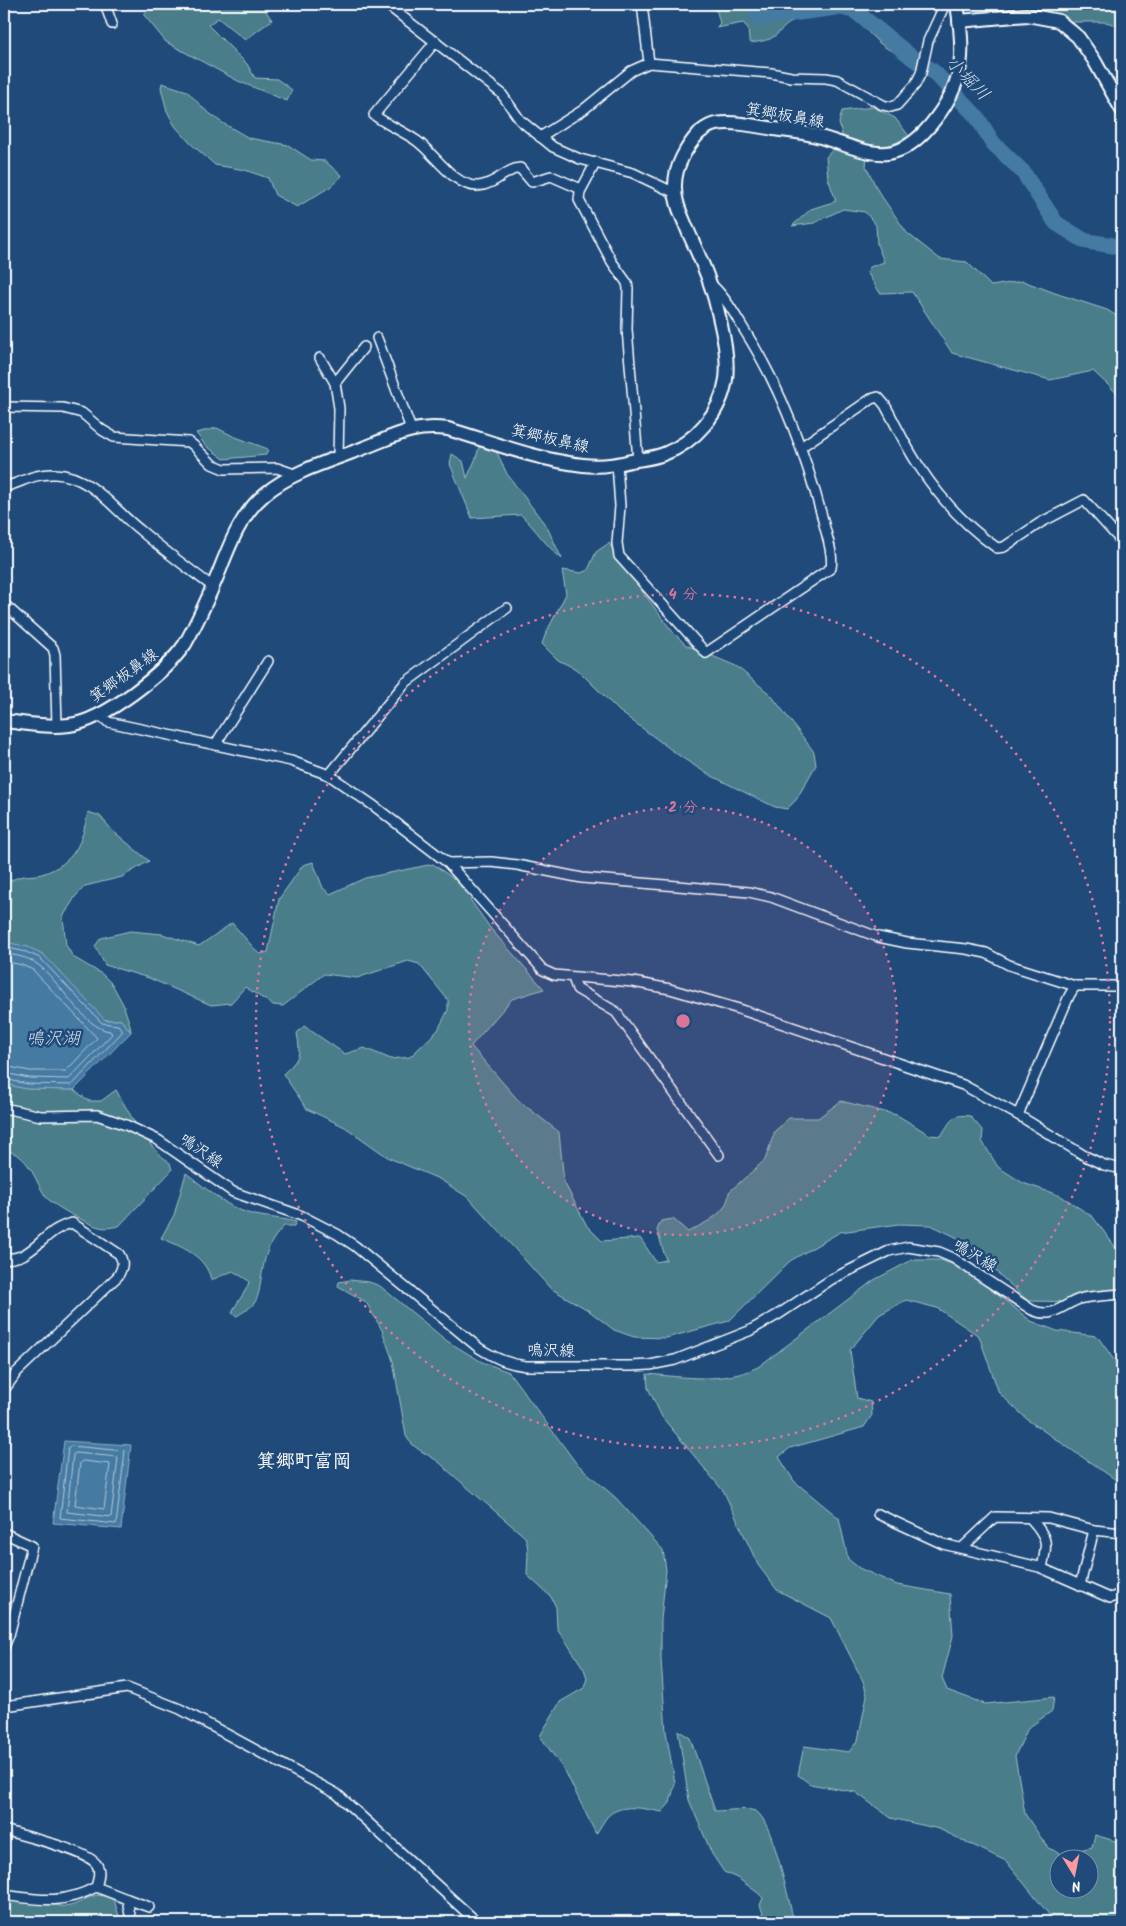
<svg xmlns="http://www.w3.org/2000/svg" width="1126" height="1926" viewBox="0 0 1126 1926" font-family="Kalam,'Klee One',sans-serif">
<rect width="100%" height="100%" fill="#1f4a7a"/>
<filter id="ink" filterUnits="userSpaceOnUse"><feTurbulence type="fractalNoise" baseFrequency=".02" numOctaves="2"/><feDisplacementMap in="SourceGraphic" scale="10" xChannelSelector="R" yChannelSelector="G"/><feConvolveMatrix kernelMatrix="1 2 1 2 8 2 1 2 1" color-interpolation-filters="sRGB"/></filter>
<g filter="url(#ink)">
<g fill="#487d8a" stroke="#a4bec4" fill-rule="evenodd">
<path d="M153 4H261L272 20 245 40 218 18 208 25 247 64 255 78 277 79 292 90 287 101 238 81 166 42 144 15Z"/>
<path d="M708 4H770L774 6 791 7 804 4H861L870 15 906 44 909 48V53C877 58 862 13 839 12 830 12 798 17 791 22 783 27 778 35 770 39 764 41 757 42 751 43L749 40 748 28 743 23 716 28 720 23 717 12Z"/>
<path d="M971 4H1122V27L1106 22H1071L1058 15 1031 9 1016 11 1004 6H979Z"/>
<path d="M162 83 187 91 204 109 221 122 249 138 288 145 311 160 325 161 342 176 330 187 297 207 275 195 268 178 245 170 215 165 190 143 175 126 167 111 161 88Z"/>
<path d="M873 107 895 118 909 136 889 146 868 147 866 166 878 191 907 233 940 259 967 262 991 286 1023 281 1055 293 1107 310 1122 319V398L1093 371 1050 380 952 353 912 292 880 293 867 272 870 267 884 262 877 244 876 225 865 212 843 209 814 223 792 226 811 209 836 201 828 178 826 157 843 138 839 123 842 111Z"/>
<path d="M217 428 233 436 268 449 266 455 224 459 205 445 196 433Z"/>
<path d="M480 443 493 444 507 474 547 527 562 559C546 546 536 529 521 515L472 518 450 464 452 454 463 461 467 478 476 458Z"/>
<path d="M609 543 630 575 672 631 686 645 736 666 771 695 814 752 816 765 796 800 787 809 775 807 748 794 706 773 681 757 619 711 578 670 558 660 542 644 546 633 566 594 562 570 581 573 588 570 596 552Z"/>
<path d="M88 812 100 816 113 831 149 861 122 877 85 886 75 897 63 917 66 945 73 957 102 974 112 984 123 1004 130 1025 131 1032 121 1020H105L28 947 4 943V883C9 881 14 879 19 877 26 875 34 876 42 874 75 863 82 843 88 812Z"/>
<path d="M313 862 323 888 330 894 365 878 433 864 457 881 491 929 544 989 512 999 471 1046 518 1100 559 1132 564 1182 587 1226 602 1241 640 1238 656 1262 666 1260 657 1230 661 1221 673 1219 688 1232C706 1222 728 1214 729 1192L765 1160 775 1131 789 1118H818L841 1101 897 1115 930 1135 941 1136C950 1122 952 1113 970 1116L983 1131 982 1141 998 1167 1023 1183 1061 1196 1093 1217 1122 1256V1289L1080 1302 1028 1301 962 1240 931 1225 899 1224 840 1232 790 1261 729 1321 666 1338 634 1337 614 1330 588 1310 550 1288 469 1198 439 1179 389 1158 345 1127 307 1109 283 1074C300 1058 301 1056 297 1033L304 1026 345 1054 364 1048 391 1059 410 1057 438 1030 448 1010V1000L419 964 408 961 357 978 324 974 283 1006 273 1005 245 987 231 1003 211 1005 149 978 105 965 95 946 101 938 130 931 162 934 199 946 232 923 259 954 268 952 279 899 303 865Z"/>
<path d="M4 1084 27 1089 74 1090 89 1101H101L116 1090C131 1116 146 1146 170 1163L172 1170 119 1226C113 1227 105 1229 99 1227 88 1224 53 1206 46 1197 34 1180 29 1152 4 1151Z"/>
<path d="M186 1173C203 1186 222 1203 242 1211 259 1218 278 1217 296 1222L294 1226H284C267 1244 265 1256 261 1279 260 1286 259 1296 255 1302 251 1308 243 1312 237 1316L232 1313C236 1302 247 1292 249 1281L233 1271 211 1280C206 1256 182 1247 161 1238L174 1215Z"/>
<path d="M912 1260H941L965 1269 1031 1321 1057 1331 1097 1336 1122 1371V1484L1029 1421 999 1393 979 1336 937 1308 906 1300 879 1315 850 1350 857 1398 871 1402 872 1415 864 1427 790 1448 779 1457 794 1481 839 1518 848 1559 859 1568 897 1585 950 1594 953 1636 942 1678 947 1690 985 1704 1054 1697 1052 1711 1028 1728 1015 1756 1025 1814 1048 1848 1062 1854 1092 1847 1095 1835 1122 1843V1922H1055L1006 1861 939 1829 891 1818 855 1792 810 1784 798 1775 804 1746 849 1752 858 1740 867 1695 863 1681 831 1618 777 1590 758 1565 724 1492 662 1417 648 1388 647 1374C685 1377 723 1384 758 1367L874 1280ZM1058 1858H1088V1888H1058Z"/>
<path d="M350 1280 369 1282 380 1286 447 1341 482 1362 509 1372 576 1463 616 1498 663 1550 666 1570 661 1620V1659L666 1732 675 1783 670 1803 662 1812C645 1809 621 1802 607 1817 603 1822 600 1828 596 1834L566 1773 540 1736 560 1702 584 1688 587 1678 584 1669 557 1628 556 1607 551 1597 527 1575C527 1562 530 1549 525 1537L446 1469C435 1455 414 1452 406 1436L393 1361 382 1330 366 1302 338 1286 339 1282Z"/>
<path d="M678 1730 690 1738 715 1811C724 1811 751 1807 757 1812 773 1823 789 1901 794 1922H766L760 1905 763 1898 758 1893 739 1879 724 1872 712 1854 689 1800Z"/>
<path d="M4 1892C17 1895 59 1909 70 1906 90 1900 92 1889 114 1900L119 1916 117 1922H4Z"/>
</g>
<g fill="#457aa2" stroke="#8fafc7">
<path d="M6 942 28 947 43 954 105 1020H121L131 1032 74 1090 27 1089 4 1084V943Z"/>
<path d="M64 1441 131 1445 121 1529 53 1523Z"/>
</g>
<g fill="none" stroke-linecap="round" stroke-linejoin="round">
<g stroke="#b5cada" stroke-width="1">
<path d="M4 947 26 952 40 958 102 1023 118 1025 123 1031 72 1085 28 1084 4 1079"/>
<path d="M4 954C15 955 28 957 37 964 59 979 84 1029 110 1031L112 1034 69 1079 29 1078 4 1073"/>
<path d="M4 961 22 965 33 970 97 1038 66 1071H30L4 1066"/>
<path d="M71 1446 125 1451 116 1524 60 1518 68 1448Z"/>
<path d="M76 1453 118 1457 111 1517 67 1512 73 1455Z"/>
<path d="M83 1461 110 1464 104 1509 75 1505 80 1463Z"/>
</g>
<path stroke="#457aa2" stroke-width="16" d="M755 4 759 18 840 7 855 11 914 59 934 72 977 117 993 143 1023 172 1056 223 1085 241 1122 247"/>
<g stroke="#fff" stroke-width="12">
<g id="street">
<path d="M105 4 112 24"/>
<path d="M386 4 501 93 520 120 553 147 580 159 633 173 675 193"/>
<path d="M642 4 649 63"/>
<path d="M436 41 374 115C387 125 403 131 417 141 435 154 454 187 478 186 495 185 508 168 520 168L532 182 551 176 581 189"/>
<path d="M540 137 583 110 631 71 649 63 771 73 791 77 826 78 837 80 883 105 891 107 897 105 915 85 921 73 928 41 945 4"/>
<path d="M596 162 580 192 579 200 612 262 627 283 628 288 627 329 638 460"/>
<path d="M377 338 411 429"/>
<path d="M320 358 335 383 339 408 338 458"/>
<path d="M335 383 364 347"/>
<path d="M4 407 63 408 82 413 102 430 114 437 189 442 193 445 212 464 224 469 277 468 297 475"/>
<path d="M801 447 871 399 878 397 885 405C896 425 906 447 919 466 939 497 967 527 997 548L1004 547 1040 523 1084 500 1122 542"/>
<path d="M617 464 620 506 617 543 619 556 706 653 831 568C834 554 826 534 823 520 805 452 781 387 743 328 734 313 725 297 712 285"/>
<path d="M4 487C23 482 34 473 55 474 91 475 114 510 140 530 163 550 188 568 213 587"/>
<path d="M4 604 53 648 55 655 57 726"/>
<path d="M100 715 108 722 291 761 329 775 374 806 448 863 536 962 543 970 554 975 633 982 670 989 739 1009 963 1085 1018 1115 1085 1156 1104 1165 1122 1169"/>
<path d="M215 745 268 661"/>
<path d="M329 775 405 683 507 608"/>
<path d="M448 863 491 862 517 865 582 878 749 892 771 897 878 937 907 943 966 949 986 953 1009 965 1075 986H1122"/>
<path d="M573 978 577 989 616 1012 719 1155"/>
<path d="M4 1108 41 1116 97 1115 126 1125 158 1140 233 1192 302 1216 337 1234 355 1246 479 1348C495 1358 508 1364 526 1366H631L650 1365 675 1360 749 1331 779 1314 832 1279 889 1251 908 1247 939 1252 953 1258 1032 1310C1054 1320 1063 1303 1083 1298 1096 1296 1109 1295 1122 1294"/>
<path d="M1018 1115 1069 996 1075 986"/>
<path d="M4 1260C10 1258 17 1258 23 1255 42 1245 48 1229 72 1223L119 1254C124 1262 123 1267 118 1276L17 1372 4 1390"/>
<path d="M878 1514 943 1544 1039 1567 1110 1598 1122 1594"/>
<path d="M1031 1519C1049 1539 1047 1543 1042 1568"/>
<path d="M4 1533 32 1546 9 1635 4 1647"/>
<path d="M962 1548 995 1517 1049 1518 1094 1530 1122 1533"/>
<path d="M1080 1585 1094 1530"/>
<path d="M4 1704 12 1705 127 1688 180 1709 337 1794 477 1922"/>
<path d="M4 1830C22 1836 88 1850 97 1865 101 1872 98 1880 96 1887 63 1905 39 1900 4 1895"/>
<path d="M96 1887 127 1899 130 1915 129 1922"/>
<path d="M127 1899 149 1907"/>
</g>
</g>
<g stroke="#fff" stroke-width="16">
<g id="secondary">
<path d="M959 21 1027 15 1059 21 1078 37 1094 60 1122 110"/>
<path d="M4 721C25 723 48 728 69 725 104 721 166 672 185 644 198 621 209 596 219 572 230 544 241 514 265 494 291 472 329 461 361 449 393 437 412 424 448 429 492 442 537 460 583 465 599 467 615 465 631 461 642 459 654 458 664 454 695 442 721 413 726 379 729 356 722 330 717 308 711 281 699 256 688 231 682 216 674 201 675 185 675 166 687 146 699 133 704 129 709 125 716 124 734 121 755 126 774 129 788 131 803 132 817 136 869 151 895 173 936 118 966 79 964 50 957 4"/>
</g>
</g>
<use href="#street" stroke="#1f4a7a" stroke-width="9"/>
<use href="#secondary" stroke="#1f4a7a" stroke-width="12"/>
</g>
</g>
<circle cx="683" cy="1021" r="214" fill="#da749d" fill-opacity=".12"/>
<g fill="none" stroke="#da749d" stroke-width="2.5" stroke-dasharray="2.5 5">
<circle cx="683" cy="1021" r="214"/>
<circle cx="683" cy="1021" r="427"/>
</g>
<g text-anchor="middle" dominant-baseline="central" stroke-width="5" stroke-linejoin="round" paint-order="stroke">
<g font-size="16" fill="#fff" stroke="#1f4a7a">
<text transform="translate(785 116) rotate(10)">箕郷板鼻線</text>
<text transform="translate(550 439) rotate(13)">箕郷板鼻線</text>
<text transform="translate(124 676) rotate(-36)">箕郷板鼻線</text>
<text transform="translate(201 1151) rotate(35)">鳴沢線</text>
<text transform="translate(975 1256) rotate(31)">鳴沢線</text>
<text transform="translate(551 1351) rotate(1)">鳴沢線</text>
</g>
<g font-size="18" font-style="italic" fill="#d0dee8" stroke="#1f4a7a">
<text transform="translate(967 79) rotate(46)">小堀川</text>
<text x="53" y="1039">鳴沢湖</text>
</g>
<g font-size="19" font-weight="bold" fill="#fff" stroke="#1f4a7a">
<text x="304" y="1462">箕郷町富岡</text>
</g>
</g>
<circle cx="683" cy="1021" r="8" fill="#da749d" stroke="#1f4a7a" stroke-width="2.5"/>
<g font-size="15" text-anchor="middle" font-weight="bold" fill="#da749d" stroke="#1f4a7a" stroke-width="5" stroke-linejoin="round" paint-order="stroke">
<text x="683" y="599">4 分</text>
<text x="683" y="812">2 分</text>
</g>
<rect width="1126" height="1926" fill="none" stroke="#1f4a7a" stroke-width="20"/>
<rect x="10" y="10" width="1106" height="1906" fill="none" stroke="#fff" stroke-width="2" filter="url(#ink)"/>
<g transform="translate(1074 1874) rotate(170)"><circle r="24" fill="#1f4a7a" stroke="#7992af"/>
<path d="M0-4L9 19L0 12L-9 19Z" fill="#ff9aa2"/>
<text y="-8" font-size="14" font-weight="bold" text-anchor="middle" fill="#ffffff">N</text>
</g>
</svg>
